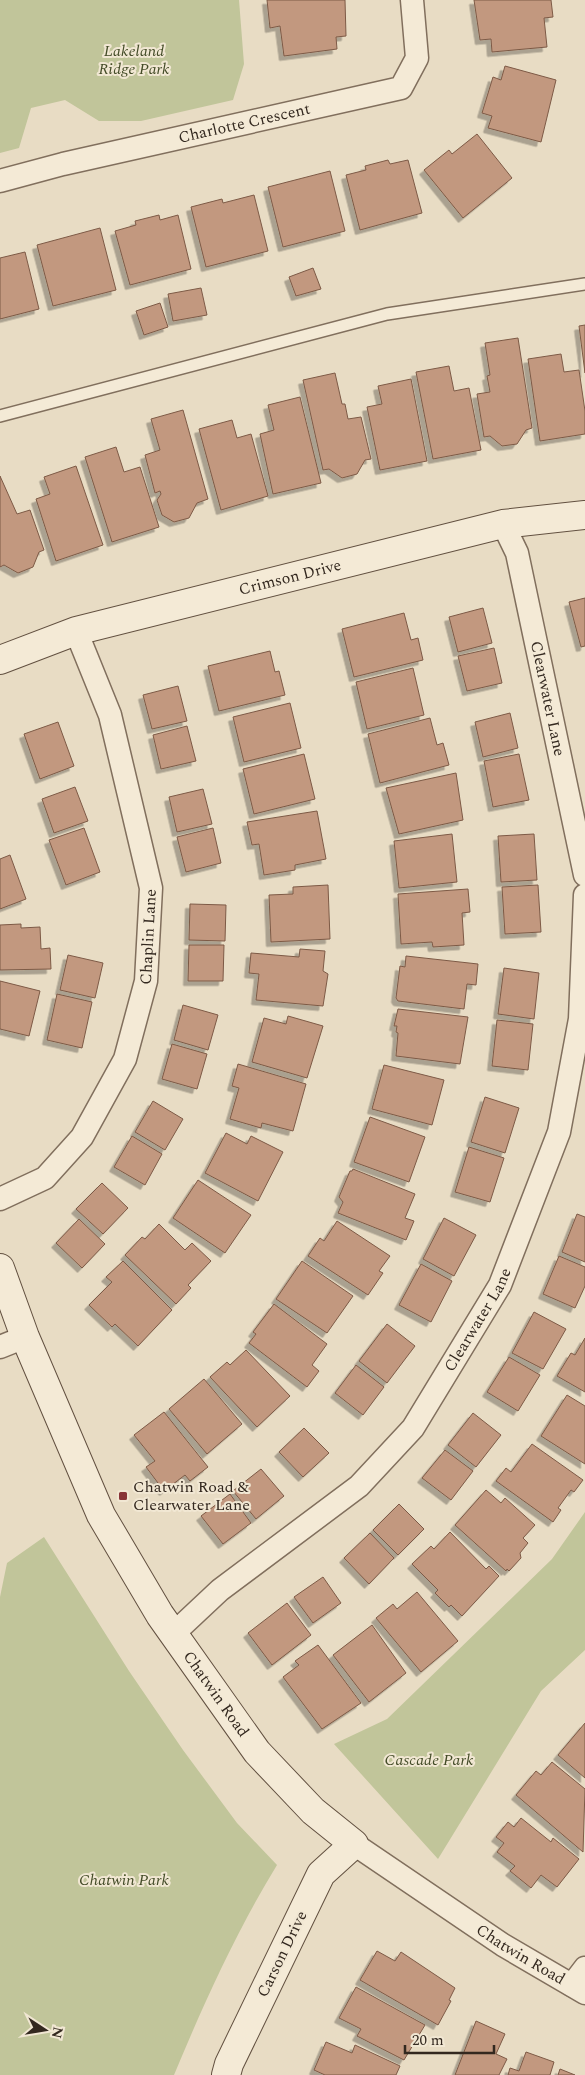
<svg xmlns="http://www.w3.org/2000/svg" width="585" height="2075" viewBox="0 0 585 2075" font-family="Spectral,serif">
<defs>
<filter id="shadow"><feDropShadow dx="-4.5" dy="4.5" stdDeviation="0" flood-color="#0004"/></filter>
</defs>
<rect width="100%" height="100%" fill="#e8dcc4"/>
<g fill="#c1c59a">
<path d="M0 0H239L244 64 233 100 141 121H99L65 100 31 108 19 148 0 153Z"/>
<path d="M585 1512V1650L541 1691 438 1859 334 1744 387 1719 552 1559Z"/>
<path d="M44 1537 129 1671 183 1750 237 1823 277 1865C236 1932 204 2003 174 2075H0V1597L7 1563Z"/>
</g>
<g fill="#c2987f" stroke="#7d5a46" filter="url(#shadow)">
<path d="M267 0H345L346 36 336 37 337 49 284 56 280 26 270 28Z"/>
<path d="M474 0H551L553 17 544 18 547 47 492 52 491 39 480 40Z"/>
<path d="M505 66 556 80 541 142 488 128 492 116 482 113 493 77 501 80Z"/>
<path d="M477 134 512 178 463 218 424 170 449 150 452 154Z"/>
<path d="M388 160 390 164 408 160 422 213 360 230 346 175 366 170 365 166Z"/>
<path d="M330 171 345 231 283 247 268 187Z"/>
<path d="M254 195 268 251 206 267 191 207 222 199 223 203Z"/>
<path d="M159 215 160 220 178 215 191 269 130 285 115 231 136 225 135 221Z"/>
<path d="M100 228 116 290 53 306 37 245Z"/>
<path d="M25 252 39 309 0 319V258Z"/>
<path d="M313 268 321 289 296 296 289 277Z"/>
<path d="M201 288 207 315 173 321 168 294Z"/>
<path d="M160 303 168 327 144 335 136 311Z"/>
<path d="M585 325V373L579 326Z"/>
<path d="M518 338 532 428 526 430 517 444 502 446 490 436 484 437 477 394 490 392 487 376 490 375 485 343Z"/>
<path d="M561 354 564 372 579 370 585 411V434L540 441 528 359Z"/>
<path d="M449 366 454 391 469 388 481 450 433 459 416 372Z"/>
<path d="M335 373 342 404H345L348 419 361 417 371 459 365 460 357 474 342 478 329 469 323 470 303 380Z"/>
<path d="M411 379 427 461 380 470 367 407 382 404 378 386Z"/>
<path d="M300 397 321 483 273 494 260 434 274 430 268 405Z"/>
<path d="M183 410 208 499 197 503 189 518 174 522 162 515 157 500 161 494 160 491 155 493 145 455 160 450 151 419Z"/>
<path d="M232 420 237 438 251 434 268 496 221 510 199 429Z"/>
<path d="M116 447 124 472 140 467 159 527 112 542 85 457Z"/>
<path d="M76 466 103 545 56 561 36 499 50 494 44 477Z"/>
<path d="M0 476 17 514 30 510 44 550 39 552 33 567 18 573 4 565 0 567Z"/>
<path d="M585 598V646L581 647 569 602Z"/>
<path d="M483 608 492 643 458 652 449 617Z"/>
<path d="M404 613 411 640 418 638 423 660 354 677 342 629Z"/>
<path d="M494 648 502 683 467 691 458 656Z"/>
<path d="M270 651 275 672 279 671 285 695 219 711 208 666Z"/>
<path d="M413 668 424 715 367 729 356 682Z"/>
<path d="M178 686 187 721 152 729 143 695Z"/>
<path d="M290 703 301 748 244 762 233 717Z"/>
<path d="M510 713 518 748 483 757 475 722Z"/>
<path d="M430 718 437 745 443 743 449 765 380 783 368 734Z"/>
<path d="M58 722 74 766 40 779 24 734Z"/>
<path d="M187 726 196 761 161 769 153 735Z"/>
<path d="M304 754 315 799 254 814 243 769Z"/>
<path d="M519 754 529 800 493 807 484 761Z"/>
<path d="M456 773 463 820 399 834 386 788Z"/>
<path d="M75 787 88 821 54 833 42 799Z"/>
<path d="M203 789 212 824 177 832 169 797Z"/>
<path d="M317 811 326 859 295 865V870L264 875 259 844 252 845 247 822Z"/>
<path d="M84 828 100 872 66 885 49 840Z"/>
<path d="M213 828 221 863 186 872 177 837Z"/>
<path d="M452 834 457 882 399 888 394 841Z"/>
<path d="M534 834 537 880 501 882 498 836Z"/>
<path d="M10 855 26 899 0 909V859Z"/>
<path d="M328 885 330 939 271 942 269 895 293 894V887Z"/>
<path d="M538 885 541 932 505 934 502 887Z"/>
<path d="M468 889 470 912 462 913 464 945 433 947 432 942 401 944 398 894Z"/>
<path d="M190 904 226 905 225 941 189 940Z"/>
<path d="M21 924V928L40 927 41 949 50 948 51 969 0 970V925Z"/>
<path d="M189 945H224L223 981H188Z"/>
<path d="M300 949 325 951 323 971 328 974 323 1006 256 1000 259 974 249 973 251 953 299 957Z"/>
<path d="M68 955 103 963 95 998 60 990Z"/>
<path d="M406 956 478 964 476 985 467 984 464 1009 398 1001 396 998 400 966 405 967Z"/>
<path d="M504 968 539 973 534 1019 498 1014Z"/>
<path d="M0 981 40 991 29 1036 0 1029Z"/>
<path d="M57 994 92 1002 82 1048 47 1040Z"/>
<path d="M183 1005 218 1015 208 1050 174 1040Z"/>
<path d="M398 1009 468 1017 460 1064 396 1056 398 1033 396 1032 397 1026H394Z"/>
<path d="M288 1016 323 1026 307 1078 252 1062 264 1018 286 1024Z"/>
<path d="M497 1020 533 1024 528 1070 492 1066Z"/>
<path d="M172 1044 207 1054 197 1089 162 1079Z"/>
<path d="M238 1064 306 1084 293 1131 262 1123 261 1128 230 1119 239 1088 232 1086Z"/>
<path d="M384 1065 444 1080 432 1125 372 1109Z"/>
<path d="M485 1097 519 1108 505 1153 471 1142Z"/>
<path d="M153 1101 183 1119 165 1150 135 1132Z"/>
<path d="M370 1117 425 1137 409 1182 354 1162Z"/>
<path d="M226 1133 247 1144 251 1136 283 1152 258 1201 205 1173Z"/>
<path d="M132 1136 162 1154 145 1185 114 1167Z"/>
<path d="M469 1147 504 1158 490 1202 455 1192Z"/>
<path d="M353 1169 415 1194 405 1218 414 1221 406 1240 338 1213 343 1202 339 1197 350 1171H352Z"/>
<path d="M198 1180 251 1215 225 1253 173 1218Z"/>
<path d="M102 1183 128 1208 103 1234 76 1209Z"/>
<path d="M577 1214 585 1217V1262L562 1252Z"/>
<path d="M444 1218 476 1235 454 1276 423 1259Z"/>
<path d="M79 1219 105 1244 82 1268 56 1243Z"/>
<path d="M337 1221 390 1256 379 1271 383 1273 368 1295 308 1256 320 1238 324 1241Z"/>
<path d="M159 1224 185 1250 192 1243 211 1261 188 1285 191 1288 176 1304 125 1255 142 1237 145 1239Z"/>
<path d="M559 1256 585 1267V1286L575 1308 543 1294Z"/>
<path d="M123 1261 172 1310 138 1346 115 1324 112 1327 89 1305 112 1282 106 1277Z"/>
<path d="M302 1261 353 1296 327 1333 276 1299Z"/>
<path d="M421 1264 452 1281 431 1322 399 1305Z"/>
<path d="M274 1304 327 1344 312 1365 319 1371 307 1387 249 1343 256 1334 253 1332Z"/>
<path d="M534 1312 566 1329 543 1369 512 1353Z"/>
<path d="M387 1324 415 1346 387 1383 359 1361Z"/>
<path d="M585 1338V1392L557 1376 571 1353 575 1355Z"/>
<path d="M246 1350 290 1396 257 1427 210 1377 227 1362 230 1365Z"/>
<path d="M509 1357 540 1375 518 1411 487 1392Z"/>
<path d="M356 1365 384 1387 363 1415 335 1393Z"/>
<path d="M204 1379 242 1424 207 1454 169 1409Z"/>
<path d="M567 1395 585 1406V1464L541 1436Z"/>
<path d="M164 1412 208 1467 190 1481 185 1475 164 1491 146 1467 155 1461 134 1435Z"/>
<path d="M473 1413 501 1435 476 1467 448 1445Z"/>
<path d="M304 1428 329 1453 303 1477 279 1452Z"/>
<path d="M532 1444 583 1480 574 1492 571 1490 558 1508 561 1510 553 1522 496 1481 506 1468 511 1472Z"/>
<path d="M445 1450 473 1471 451 1500 422 1478Z"/>
<path d="M261 1469 284 1496 256 1519 233 1491Z"/>
<path d="M486 1490 501 1503 505 1498 535 1525 523 1538 528 1543 520 1553 521 1558 509 1571 507 1569 506 1571 455 1525Z"/>
<path d="M230 1494 251 1523 223 1544 201 1516Z"/>
<path d="M399 1504 424 1529 398 1555 373 1530Z"/>
<path d="M450 1532 486 1569 489 1566 499 1576 462 1616 451 1605 449 1607 435 1593 438 1590 412 1564 431 1546 434 1549Z"/>
<path d="M370 1533 394 1558 369 1584 344 1558Z"/>
<path d="M323 1577 341 1603 313 1623 294 1597Z"/>
<path d="M417 1592 458 1641 421 1672 376 1618 393 1604 397 1609Z"/>
<path d="M287 1603 311 1635 272 1665 248 1633Z"/>
<path d="M372 1625 406 1673 369 1702 333 1655Z"/>
<path d="M318 1645 361 1703 322 1729 283 1677 299 1665 295 1661Z"/>
<path d="M585 1723V1778L558 1755Z"/>
<path d="M552 1762 585 1789 583 1852 516 1795 536 1771 541 1775Z"/>
<path d="M521 1818 551 1842 553 1838 579 1859 557 1887 541 1875 531 1888 510 1871 515 1866 497 1852 504 1843 496 1837 508 1822 514 1827Z"/>
<path d="M377 1951 395 1961 401 1952 455 1988 449 2000 451 2001 438 2025 360 1980Z"/>
<path d="M356 1987 425 2025 404 2060 357 2036 361 2029 339 2018Z"/>
<path d="M476 2021 505 2034 496 2054 507 2059 499 2075H455Z"/>
<path d="M326 2042 352 2053 355 2045 400 2066 396 2075H325L314 2070Z"/>
<path d="M526 2052 554 2062 550 2075H508L510 2068 519 2071Z"/>
<path d="M560 2069 575 2075H558Z"/>
</g>
<g fill="none" stroke-linecap="round" stroke-linejoin="round">
<g stroke="#816f5d" stroke-width="14">
<path id="lane" d="M0 416 387 314 585 284"/>
</g>
<g stroke="#816f5d" stroke-width="25">
<g id="street">
<path id="s1" d="M0 181 63 164 401 88 417 58 412 0"/>
<path id="s2" d="M503 524 517 553 585 875"/>
<path id="s3" d="M0 1199 45 1178 82 1137 125 1059 146 981 151 888 110 715 76 631"/>
<path d="M0 1347 25 1337"/>
<path id="s4" d="M172 1635 220 1590 359 1486 413 1428 500 1285 559 1132 580 1019 585 895"/>
<path id="s5" d="M354 1844 503 1945 585 1993"/>
<path d="M572 1985 585 1968"/>
</g>
</g>
<g stroke="#625040" stroke-width="30">
<g id="secondary">
<path id="s6" d="M0 660 76 631 503 524 585 515"/>
<path id="s7" d="M0 1268 25 1337 101 1515 160 1615 257 1752 313 1811 354 1844 321 1874 229 2064 226 2075"/>
</g>
</g>
<use href="#lane" stroke="#f4ead6" stroke-width="11"/>
<use href="#street" stroke="#f4ead6" stroke-width="22"/>
<use href="#secondary" stroke="#f4ead6" stroke-width="28"/>
</g>
<rect fill="#883437" stroke="#f1e7d3" stroke-width="2" x="118" y="1491" width="10" height="10" rx="2.5"/>
<g text-anchor="middle" dominant-baseline="central" stroke-width="4" stroke-linejoin="round" paint-order="stroke">
<g font-size="16" font-style="italic" fill="#444c28" stroke="#f1e7d3">
<text x="134" y="51">Lakeland<tspan x="134" dy="18">Ridge Park</tspan></text>
<text x="429" y="1760">Cascade Park</text>
<text x="124" y="1880">Chatwin Park</text>
</g>
<g font-size="16" fill="#33281f" stroke="#f1e7d3">
<text stroke="none"><textPath href="#s1" startOffset="251">Charlotte Crescent</textPath></text>
<text stroke="none"><textPath href="#s6" startOffset="302">Crimson Drive</textPath></text>
<text stroke="none"><textPath href="#s2" startOffset="181">Clearwater Lane</textPath></text>
<text stroke="none"><textPath href="#s3" startOffset="319">Chaplin Lane</textPath></text>
<text stroke="none"><textPath href="#s4" startOffset="445">Clearwater Lane</textPath></text>
<text stroke="none"><textPath href="#s7" startOffset="480">Chatwin Road</textPath></text>
<text transform="translate(282 1954) rotate(-64)">Carson Drive</text>
<text stroke="none"><textPath href="#s5" startOffset="200">Chatwin Road</textPath></text>
</g>
<g font-size="16" fill="#33281f" stroke="#f1e7d3" text-anchor="start">
<text x="133" y="1487">Chatwin Road &amp;<tspan x="133" dy="18">Clearwater Lane</tspan></text>
</g>
</g>
<g transform="translate(45 2030) rotate(102)" stroke="#f1e7d3" stroke-width="4" paint-order="stroke">
<path d="M0-4L9 19L0 12L-9 19Z" fill="#33281f"/>
<text y="-8" font-size="14" font-weight="bold" text-anchor="middle" fill="#33281f">N</text>
</g>
<path d="M405 2045v8h89v-8" fill="none" stroke="#33281f" stroke-width="2.5"/>
<text x="412" y="2045" font-size="15" fill="#33281f" stroke="#f1e7d3" stroke-width="4" paint-order="stroke">20 m</text>
</svg>
